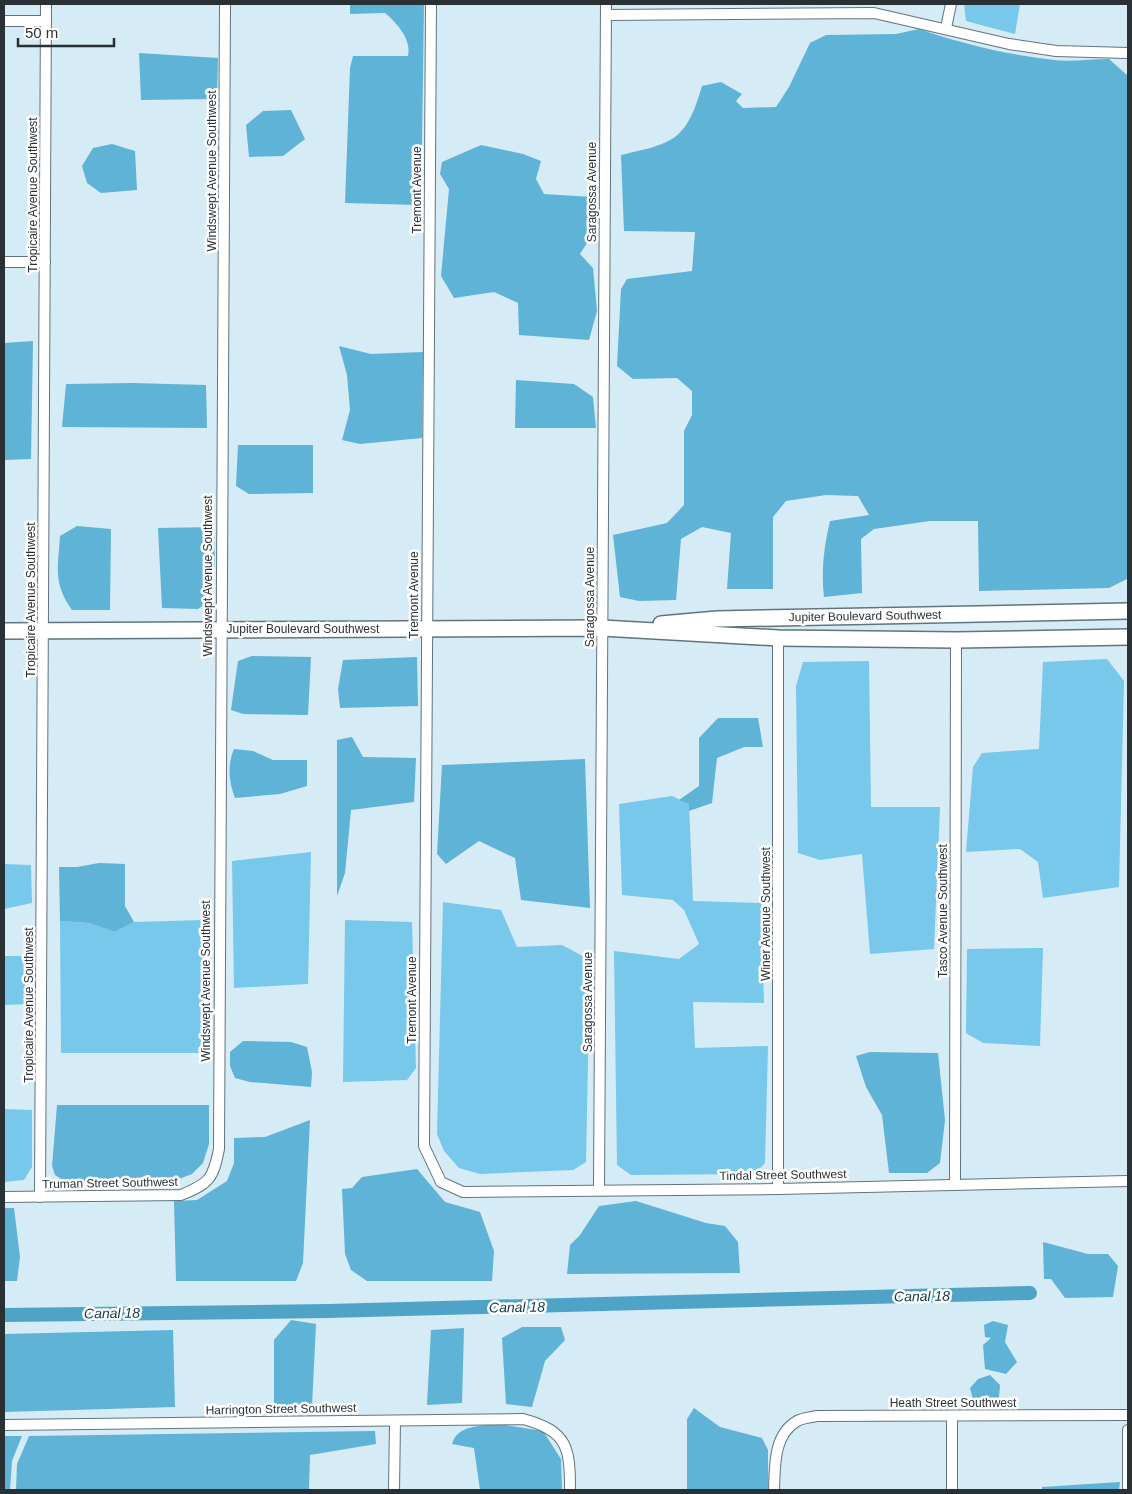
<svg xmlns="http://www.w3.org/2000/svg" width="1132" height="1494" viewBox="0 0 1132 1494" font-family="Arial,sans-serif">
<rect width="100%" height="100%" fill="#d5ebf5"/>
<g fill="#77c8eb">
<path d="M964 4H1020L1015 34 966 21Z"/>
<path d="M1107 659 1124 681 1119 887 1043 898 1038 862 1020 849 966 852 973 767 982 753 1039 749 1043 662Z"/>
<path d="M869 661 871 807H940L934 949 870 954 862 854 820 860 798 853 796 686 803 662Z"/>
<path d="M672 796 689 804 693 901 761 903 764 1003 693 1002 695 1048 768 1046 765 1163 755 1174 631 1175 617 1165 614 951 679 959 699 944 684 910 673 900 622 895 619 804Z"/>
<path d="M311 852 308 984 234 988 232 861Z"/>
<path d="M4 864 31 865 32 903 4 909Z"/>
<path d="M443 902 501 910 517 947 562 945 590 960 586 1162 573 1170 480 1174 459 1168 444 1151 437 1134Z"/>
<path d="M203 920 206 1053H61L60 921 89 923 115 932 134 922Z"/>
<path d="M345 920 412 922 416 1068 407 1080 343 1082Z"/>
<path d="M1043 948 1040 1046 983 1043 966 1033 967 949Z"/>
<path d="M4 956H29L30 1004 4 1005Z"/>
<path d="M4 1109 32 1110V1167L24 1180 4 1182Z"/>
</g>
<g fill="#5fb3d7">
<path d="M350 4H424L422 144 417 205 345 203 350 68 353 56H408C412 40 397 23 385 13L350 14Z"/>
<path d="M919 29C963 44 1008 55 1054 60 1072 62 1091 59 1109 59L1127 75V579L1109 588 979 591 978 521H930L874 529 861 539 862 593 824 597C821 572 824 546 830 521L869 515 858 496 826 495 786 501 773 517V589H727L731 533 702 527 681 539 676 600 639 601 620 597 613 535 667 523 684 505V431L692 415V391L677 378 633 379 617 366 621 289 627 279 692 271 695 232 624 231 621 155C674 143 686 141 702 86L721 82 742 94 736 101 743 108 776 107 789 87 810 43 826 35 896 34Z"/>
<path d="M139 53 218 58 217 99 141 100Z"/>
<path d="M291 110 305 139 283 156 249 157 246 125 263 111Z"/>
<path d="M112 144 135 151 137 190 101 193 87 183 82 166 93 148Z"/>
<path d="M481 145 523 154 541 161 536 179 544 194 592 197V235L580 254 593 268 597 311 589 340 519 335 518 303 494 292 454 298 441 276 449 189 440 174 442 162Z"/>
<path d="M33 341 31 459 4 460V343Z"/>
<path d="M339 346 371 354 423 352 422 438 360 444 342 440 350 410 347 375Z"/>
<path d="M516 380 574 384 593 397 596 428H515Z"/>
<path d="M132 383 206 385 207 428 62 427 66 384Z"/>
<path d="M238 445H313V493L249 494 236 486Z"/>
<path d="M77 526 111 529 110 610H72C53 583 58 568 60 536Z"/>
<path d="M214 527 215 566 208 579 206 603 198 609 162 608 158 528Z"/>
<path d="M252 656 311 657 308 715 243 714 231 710 238 661Z"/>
<path d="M417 657 418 706 340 708 338 689 343 660Z"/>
<path d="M718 718H758L763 747H744L717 758 712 803 689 811V804L679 800 699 786V738Z"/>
<path d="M352 737 363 757 416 758 414 802 351 810 345 873 337 896V740Z"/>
<path d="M234 749 253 751 273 760H307V786L280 794 235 798C229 783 227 765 234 749Z"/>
<path d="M585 759 590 908 521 900 515 858 479 841 446 864 437 854 442 765Z"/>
<path d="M99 863 125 864V906L134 922 115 932 89 923 60 921 59 867H77Z"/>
<path d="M243 1041 291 1042 307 1047 312 1072 311 1087 250 1082 235 1078 230 1066V1052Z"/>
<path d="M870 1052 938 1053 945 1120 940 1163 927 1173H889L882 1115 866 1087 856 1056Z"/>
<path d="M57 1105H209V1144L203 1163 192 1174 171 1182H66L55 1175 52 1166Z"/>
<path d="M310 1120 303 1263 296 1281H176L174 1201 197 1200 227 1181 234 1163V1138L265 1137Z"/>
<path d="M417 1169 445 1202 480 1212 494 1251 492 1281H367L351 1270 345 1254 342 1189 352 1188 362 1177Z"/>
<path d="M636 1201 706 1223 725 1226 738 1242 740 1273 567 1274 570 1245 580 1235 599 1206Z"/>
<path d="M4 1208H14L20 1257 17 1281H4Z"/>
<path d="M1043 1242 1088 1254H1108L1118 1266 1113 1297 1065 1298 1051 1279H1044Z"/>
<path d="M291 1320 316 1324 312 1406 274 1410V1340Z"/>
<path d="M993 1321 1008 1325 1005 1342 1017 1362 1006 1374 985 1369 983 1345 991 1338 985 1337 984 1325Z"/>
<path d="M522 1327H561L565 1340 545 1361 532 1407 506 1404 502 1338Z"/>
<path d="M464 1328 462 1403 427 1405 431 1330Z"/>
<path d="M173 1330 175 1407 4 1412V1334Z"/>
<path d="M990 1375 1000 1385 999 1397 995 1402 974 1403 970 1388 978 1379Z"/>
<path d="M694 1408 720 1427 762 1438 768 1450V1490H687V1419Z"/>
<path d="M498 1424 543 1431 561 1459 562 1490H480L474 1448 452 1444C457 1425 481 1426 498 1424Z"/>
<path d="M375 1431 376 1444 310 1455 309 1490H16L17 1464 29 1436Z"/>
<path d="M4 1436H22L12 1461 10 1490H4Z"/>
<path d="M1120 1482 1119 1490H1042V1487Z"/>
</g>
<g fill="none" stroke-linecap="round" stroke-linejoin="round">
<path stroke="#4fa3c7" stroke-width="14" d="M4 1315 328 1311 1030 1293"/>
<g stroke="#61747e" stroke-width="12">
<g id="street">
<path d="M431 4 424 1146 441 1182 463 1192 778 1189 1128 1181"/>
<path d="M606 15 874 13 1009 44 1056 51 1128 53"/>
<path d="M4 21H46"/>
<path d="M946 28 951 4"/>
<path d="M4 262H45"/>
<path d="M778 638V1189"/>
<path d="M955 1183 956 640"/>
<path d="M599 1189 606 4"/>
<path d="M4 1197 181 1195C210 1183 213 1179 219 1149L225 4"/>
<path d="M40 1197 46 4"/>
<path d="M4 1425 523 1419C568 1431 570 1448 570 1490"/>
<path d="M394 1490 395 1421"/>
<path d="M774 1490C775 1467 773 1435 797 1421 802 1418 811 1417 817 1416L1128 1415"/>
<path d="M952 1490V1416"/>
<path d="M1128 1490V1430"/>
</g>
</g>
<g stroke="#61747e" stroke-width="18">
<g id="secondary">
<path d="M661 624 717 619 1128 611"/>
<path d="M4 631 602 628 778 638 956 640 1128 637"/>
</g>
</g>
<use href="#street" stroke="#fff" stroke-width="10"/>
<use href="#secondary" stroke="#fff" stroke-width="15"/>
</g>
<g text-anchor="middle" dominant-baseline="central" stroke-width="5" stroke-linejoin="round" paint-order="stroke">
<g font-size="12" fill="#293135" stroke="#fff">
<text transform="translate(212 171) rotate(-90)">Windswept Avenue Southwest</text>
<text transform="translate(417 190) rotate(-90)">Tremont Avenue</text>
<text transform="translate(592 192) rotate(-90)">Saragossa Avenue</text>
<text transform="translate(33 195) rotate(-90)">Tropicaire Avenue Southwest</text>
<text transform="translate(208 576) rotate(-90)">Windswept Avenue Southwest</text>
<text transform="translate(414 595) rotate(-90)">Tremont Avenue</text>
<text transform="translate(590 597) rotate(-90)">Saragossa Avenue</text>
<text transform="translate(31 600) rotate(-90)">Tropicaire Avenue Southwest</text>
<text transform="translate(865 616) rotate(-1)">Jupiter Boulevard Southwest</text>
<text x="303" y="629">Jupiter Boulevard Southwest</text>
<text transform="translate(943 911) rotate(-90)">Tasco Avenue Southwest</text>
<text transform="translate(766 914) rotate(-90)">Winer Avenue Southwest</text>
<text transform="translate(206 981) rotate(-90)">Windswept Avenue Southwest</text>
<text transform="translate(412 1000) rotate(-90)">Tremont Avenue</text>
<text transform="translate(588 1002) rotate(-90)">Saragossa Avenue</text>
<text transform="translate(29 1005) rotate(-90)">Tropicaire Avenue Southwest</text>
<text transform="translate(783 1175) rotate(-1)">Tindal Street Southwest</text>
<text transform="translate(110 1183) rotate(-1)">Truman Street Southwest</text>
<text x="953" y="1403">Heath Street Southwest</text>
<text transform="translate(281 1409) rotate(-1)">Harrington Street Southwest</text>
</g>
<g font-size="14" font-style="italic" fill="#113847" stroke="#fff">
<text transform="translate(922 1296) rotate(-1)">Canal 18</text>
<text transform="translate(517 1307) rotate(-1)">Canal 18</text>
<text transform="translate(112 1313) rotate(-1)">Canal 18</text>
</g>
</g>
<rect width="1132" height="1494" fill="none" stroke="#293135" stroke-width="10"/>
<path d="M18 38v8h96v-8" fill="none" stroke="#293135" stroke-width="2.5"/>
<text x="25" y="38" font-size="15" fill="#293135" stroke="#ffffff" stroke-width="4" paint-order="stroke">50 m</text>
</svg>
